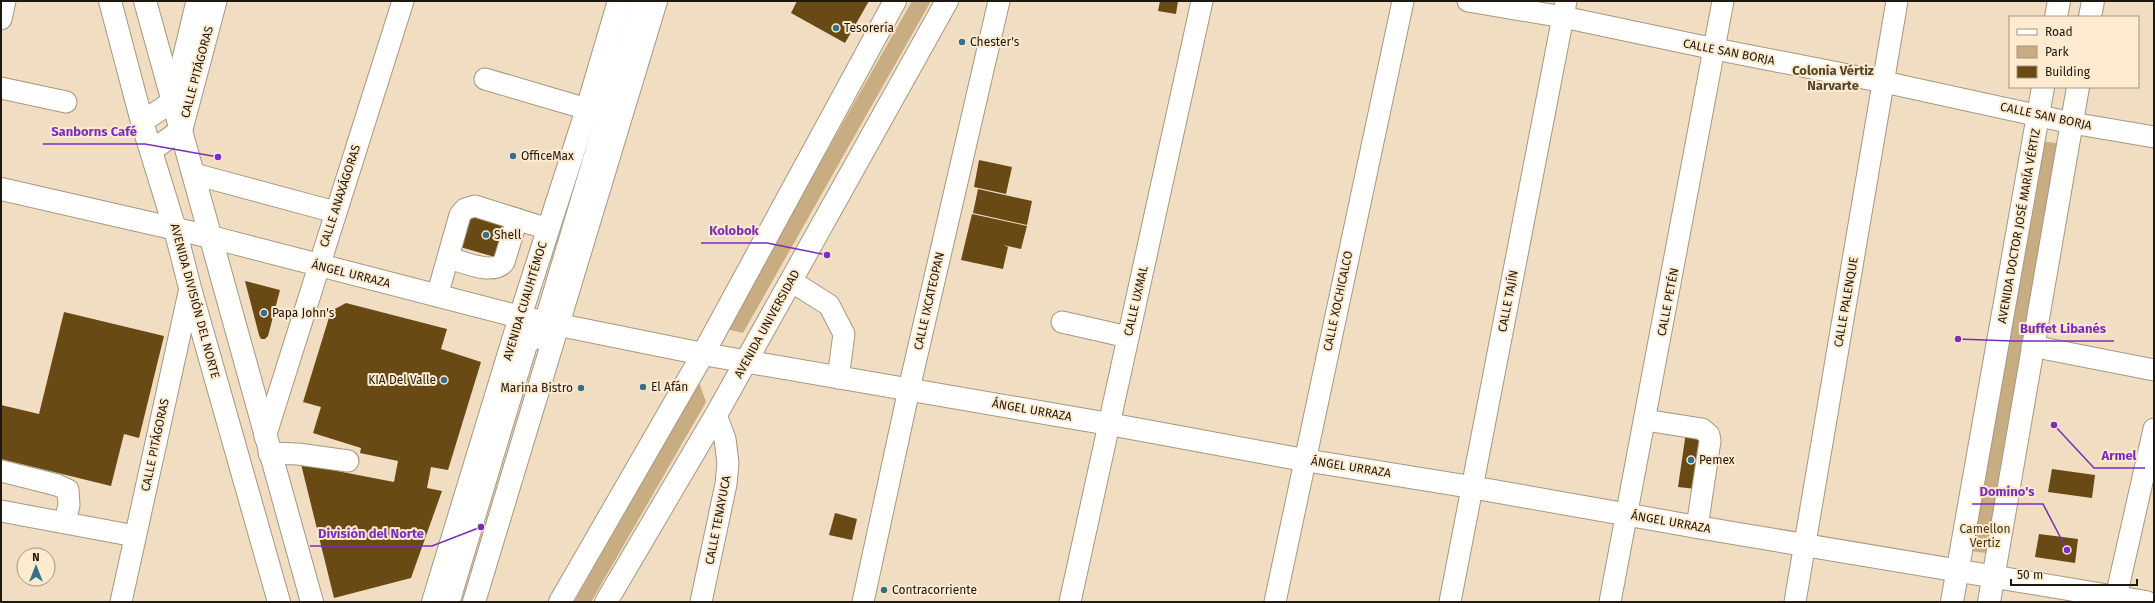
<svg xmlns="http://www.w3.org/2000/svg" width="2155" height="603" viewBox="0 0 2155 603" font-family="'Fira Sans',sans-serif">
<rect width="100%" height="100%" fill="#f0ddc2"/>
<g fill="#c9ad82">
<path d="M912 1H931L743 333 726 329Z"/>
<path d="M2041 141 2063 144 1994 554 1970 551Z"/>
<path d="M699 382 706 402 591 602H574Z"/>
</g>
<g fill="#694a14">
<path d="M797 1H869L845 43 791 13Z"/>
<path d="M1160 1H1178L1176 14 1158 11Z"/>
<path d="M979 160 1012 167 1006 194 974 187Z"/>
<path d="M978 189 1032 201 1027 225 973 213Z"/>
<path d="M470 211 513 224 502 259 460 247Z"/>
<path d="M972 214 1027 226 1021 249 1003 245 1008 247 1003 269 961 260Z"/>
<path d="M245 281 280 290 268 336 265 339H261L259 335Z"/>
<path d="M346 303 447 329 441 349 481 362 448 470 431 467 427 488 442 491 411 578 334 598 301 464 394 482 398 461 360 453 361 448 313 433 321 407 303 402 331 311Z"/>
<path d="M64 312 164 336 139 438 124 434 111 486 1 459V405L39 414Z"/>
<path d="M1686 432 1705 434 1696 489 1678 487Z"/>
<path d="M2052 469 2095 475 2092 498 2048 492Z"/>
<path d="M835 513 857 519 852 540 829 535Z"/>
<path d="M2039 534 2078 539 2075 563 2035 557Z"/>
</g>
<g fill="none" stroke-linecap="round" stroke-linejoin="round">
<g stroke="#a8977e" stroke-width="23">
<g id="minor">
<path d="M1468 1 1563 17 1715 49 1884 82 2072 123 2154 137"/>
<path d="M1 19 5 1"/>
<path d="M485 79 587 109"/>
<path d="M1 88 66 102"/>
<path d="M142 122 173 101 197 1"/>
<path d="M151 151 182 129 216 1"/>
<path d="M194 174 335 212"/>
<path d="M449 258C464 262 493 276 504 262L517 219"/>
<path d="M791 281 829 305 844 334 838 378"/>
<path d="M437 296 460 215 465 209 475 206 548 229"/>
<path d="M1062 322 1128 337"/>
<path d="M544 340 545 322 641 1"/>
<path d="M2032 346 2154 370"/>
<path d="M1645 420 1702 429 1709 435 1710 441 1697 527"/>
<path d="M265 437 403 1"/>
<path d="M269 453 298 454 348 461"/>
<path d="M1 471 57 485 68 490 69 505 65 522"/>
<path d="M1 511 135 536"/>
<path d="M2116 597 2154 429"/>
<path d="M121 602 190 288"/>
<path d="M449 602 526 346 545 322"/>
<path d="M701 602 726 484 728 463 725 439 716 415"/>
<path d="M863 602 909 389 999 1"/>
<path d="M1070 602 1202 1"/>
<path d="M1275 602 1403 1"/>
<path d="M1450 602 1566 1"/>
<path d="M1610 602 1723 1"/>
<path d="M1795 602 1897 1"/>
</g>
</g>
<g stroke="#a8977e" stroke-width="24">
<g id="major">
<path d="M110 1 142 122 175 229 190 288 279 602"/>
<path d="M145 1 312 602"/>
<path d="M2056 17 2059 1"/>
<path d="M2090 17 2093 1"/>
<path d="M1 189 211 237 520 317 703 354 1109 424 1304 460 1471 487 1697 527 2146 602"/>
<path d="M433 602 520 317 587 109 619 1"/>
<path d="M474 602 656 1"/>
<path d="M560 602 703 354 895 1"/>
<path d="M606 602 716 415 947 1"/>
<path d="M1952 602 2043 87"/>
<path d="M1989 602 2078 87"/>
</g>
</g>
<use href="#minor" stroke="#fff" stroke-width="21"/>
<use href="#major" stroke="#fff" stroke-width="22"/>
</g>
<g fill="#357088" stroke="#fdeacf" stroke-width="1.5">
<circle cx="836" cy="28" r="4"/>
<circle cx="962" cy="42" r="4"/>
<circle cx="513" cy="156" r="4"/>
<circle cx="486" cy="235" r="4"/>
<circle cx="264" cy="313" r="4"/>
<circle cx="444" cy="380" r="4"/>
<circle cx="643" cy="387" r="4"/>
<circle cx="581" cy="388" r="4"/>
<circle cx="1691" cy="460" r="4"/>
<circle cx="884" cy="590" r="4"/>
</g>
<g text-anchor="middle" dominant-baseline="central" stroke-width="4" stroke-linejoin="round" paint-order="stroke">
<g font-size="12" fill="#1e180e" stroke="#fdeacf" text-anchor="start">
<text x="844" y="28">Tesorería</text>
<text x="970" y="42">Chester's</text>
<text x="521" y="156">OfficeMax</text>
<text x="494" y="235">Shell</text>
<text x="272" y="313">Papa John's</text>
<text x="436" y="380" text-anchor="end">KIA Del Valle</text>
<text x="651" y="387">El Afán</text>
<text x="573" y="388" text-anchor="end">Marina Bistro</text>
<text x="1699" y="460">Pemex</text>
<text x="892" y="590">Contracorriente</text>
</g>
<g font-size="12" fill="#1e180e" stroke="#fdeacf">
<text transform="translate(1729 52) rotate(11)">CALLE SAN BORJA</text>
<text transform="translate(197 72) rotate(-75)">CALLE PITÁGORAS</text>
<text transform="translate(2046 116) rotate(12)">CALLE SAN BORJA</text>
<text transform="translate(340 196) rotate(-72)">CALLE ANAXÁGORAS</text>
<text transform="translate(2019 226) rotate(-80)">AVENIDA DOCTOR JOSÉ MARÍA VÉRTIZ</text>
<text transform="translate(351 274) rotate(14)">ÁNGEL URRAZA</text>
<text transform="translate(195 301) rotate(75)">AVENIDA DIVISIÓN DEL NORTE</text>
<text transform="translate(525 301) rotate(-73)">AVENIDA CUAUHTÉMOC</text>
<text transform="translate(929 301) rotate(-77)">CALLE IXCATEOPAN</text>
<text transform="translate(1136 301) rotate(-77)">CALLE UXMAL</text>
<text transform="translate(1338 301) rotate(-78)">CALLE XOCHICALCO</text>
<text transform="translate(1508 301) rotate(-79)">CALLE TAJÍN</text>
<text transform="translate(1668 302) rotate(-79)">CALLE PETÉN</text>
<text transform="translate(1846 302) rotate(-80)">CALLE PALENQUE</text>
<text transform="translate(767 324) rotate(-61)">AVENIDA UNIVERSIDAD</text>
<text transform="translate(1032 410) rotate(10)">ÁNGEL URRAZA</text>
<text transform="translate(155 445) rotate(-78)">CALLE PITÁGORAS</text>
<text transform="translate(1351 467) rotate(9)">ÁNGEL URRAZA</text>
<text transform="translate(718 520) rotate(-79)">CALLE TENAYUCA</text>
<text transform="translate(1671 522) rotate(10)">ÁNGEL URRAZA</text>
</g>
<g font-size="12" fill="#493618" stroke="#fdeacf">
<text x="1985" y="529">Camellon<tspan x="1985" dy="14">Vertiz</tspan></text>
</g>
<g font-size="13" font-weight="bold" fill="#53442d" stroke="#fdeacf">
<text x="1833" y="70">Colonia Vértiz<tspan x="1833" dy="15">Narvarte</tspan></text>
</g>
</g>
<path fill="none" stroke="#7b2cbf" stroke-width="1.5" d="M218 157L145 144H43M827 255L767 243H701M1958 339L2012 341H2114M2054 425L2094 468H2145M2067 550L2043 504H1972M481 527L432 546H310"/>
<g fill="#7b2cbf" stroke="#fdeacf" stroke-width="1.5">
<circle cx="218" cy="157" r="4"/>
<circle cx="827" cy="255" r="4"/>
<circle cx="1958" cy="339" r="4"/>
<circle cx="2054" cy="425" r="4"/>
<circle cx="2067" cy="550" r="4"/>
<circle cx="481" cy="527" r="4"/>
</g>
<g font-size="13" text-anchor="middle" font-weight="bold" fill="#7b2cbf" stroke="#fdeacf" stroke-width="4" stroke-linejoin="round" paint-order="stroke">
<text x="94" y="136">Sanborns Café</text>
<text x="734" y="235">Kolobok</text>
<text x="2063" y="333">Buffet Libanés</text>
<text x="2119" y="460">Armel</text>
<text x="2007" y="496">Domino's</text>
<text x="371" y="538">División del Norte</text>
</g>
<rect width="2155" height="603" fill="none" stroke="#1e180e" stroke-width="4"/>
<rect x="2009" y="16" width="130" height="72" fill="#fdeacf" stroke="#a49682"/>
<rect x="2017" y="29" width="20" height="6" fill="#ffffff" stroke="#a49682"/>
<text x="2045" y="36" font-size="12" fill="#1e180e">Road</text>
<rect x="2017" y="46" width="20" height="12" fill="#c9ad82" stroke="#a49682"/>
<text x="2045" y="56" font-size="12" fill="#1e180e">Park</text>
<rect x="2017" y="66" width="20" height="12" fill="#694a14" stroke="#a49682"/>
<text x="2045" y="76" font-size="12" fill="#1e180e">Building</text>
<g transform="translate(36 567)"><circle r="19" fill="#fdeacf" stroke="#a49682"/>
<path d="M0-3L7 15L0 10L-7 15Z" fill="#357088"/>
<text y="-6" font-size="11" font-weight="bold" text-anchor="middle" fill="#1e180e">N</text>
</g>
<path d="M2011 579v6h126v-6" fill="none" stroke="#1e180e" stroke-width="2"/>
<text x="2017" y="579" font-size="12" fill="#1e180e" stroke="#fdeacf" stroke-width="3" paint-order="stroke">50 m</text>
</svg>
